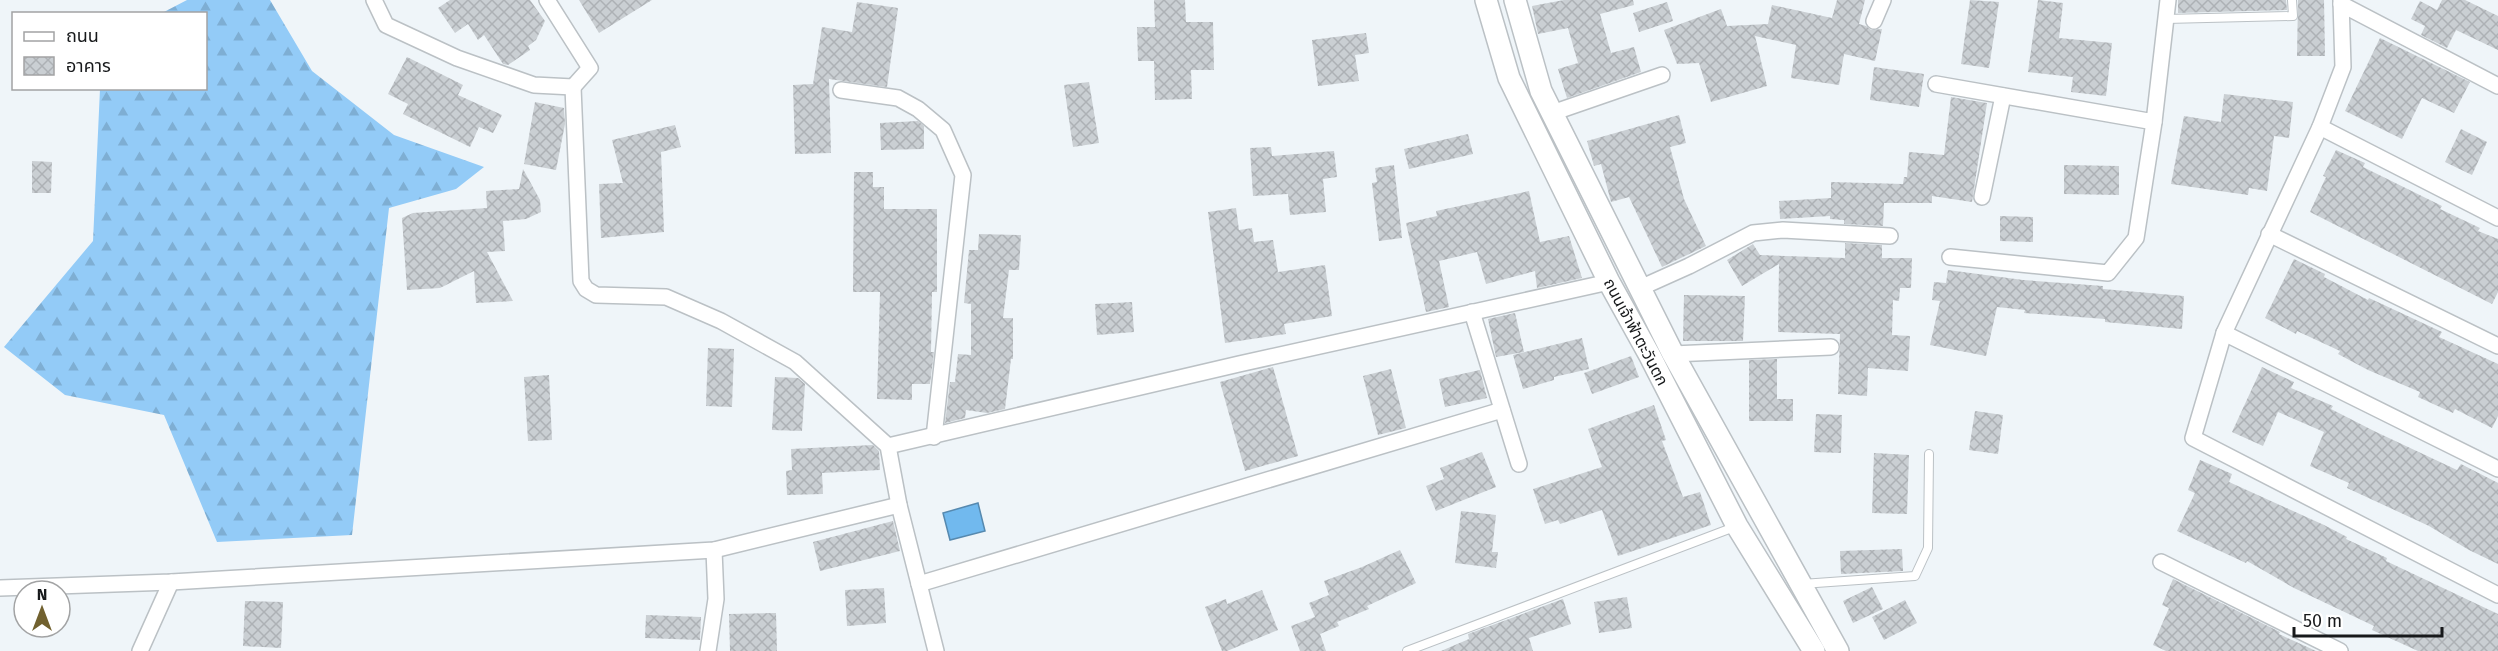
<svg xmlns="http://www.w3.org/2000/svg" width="2498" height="651" viewBox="0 0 2498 651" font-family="'Fira Sans','Noto Sans Thai',sans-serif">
<defs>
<pattern id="forest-firs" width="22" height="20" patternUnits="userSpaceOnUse" patternTransform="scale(1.5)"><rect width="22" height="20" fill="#93cbf7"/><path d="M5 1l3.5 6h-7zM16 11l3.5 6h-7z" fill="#7eaed3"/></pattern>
<pattern id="building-cross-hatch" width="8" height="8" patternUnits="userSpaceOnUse" patternTransform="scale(1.5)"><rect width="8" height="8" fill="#cacfd3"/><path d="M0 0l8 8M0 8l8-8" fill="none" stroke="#adb1b5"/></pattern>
</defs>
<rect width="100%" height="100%" fill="#eff5f9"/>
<path fill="url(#forest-firs)" d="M187 0H270L312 71 394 135 484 167 456 189 389 208 352 535 217 542 164 415 65 395 4 347 93 241 100 89 206 88V14L162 13Z"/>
<path fill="#71b9ee" stroke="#5689af" stroke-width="1.5" d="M978 503 985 531 950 540 943 513Z"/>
<g fill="url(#building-cross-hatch)">
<path d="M450 0H530L545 21 536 40 528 46 530 50 508 65 503 64 484 35 478 40 468 24 455 33 438 8Z"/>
<path d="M579 0H652L599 33Z"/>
<path d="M1154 0H1185L1186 22H1213L1214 70H1191L1192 99 1155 100 1154 61H1138L1137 27H1155Z"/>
<path d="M1564 0H1633L1634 5 1600 14 1611 53 1634 47 1641 72 1567 98 1558 69 1578 63 1568 28 1538 34 1532 6Z"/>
<path d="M1837 0H1865L1859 24 1866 26 1871 30 1882 29 1875 61 1844 54 1839 85 1791 78 1796 45 1755 36 1767 86 1711 102 1699 63 1677 64 1664 30 1721 9 1727 26 1768 24 1772 5 1832 18Z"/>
<path d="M1970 0 1999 2 1989 68 1961 64Z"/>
<path d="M2038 0 2063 3 2059 38 2112 43 2106 96 2071 92 2073 77 2028 72Z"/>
<path d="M2178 0H2286L2287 10 2178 13Z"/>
<path d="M2298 0H2324L2325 56H2297Z"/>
<path d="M2442 0H2465L2498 16V50L2456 30 2447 48 2421 35 2425 26 2411 19 2420 1 2437 10Z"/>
<path d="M857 2 898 8 887 87 829 79 831 153 795 154 793 85 813 84 822 27 852 32Z"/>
<path d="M1667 2 1673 21 1639 32 1633 13Z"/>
<path d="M1366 33 1369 53 1355 55 1359 81 1318 86 1312 40Z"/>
<path d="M2380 38 2470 82 2454 113 2422 98 2402 139 2345 111Z"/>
<path d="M407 57 463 85 458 95 502 115 493 133 479 127 470 147 403 114 408 104 388 94Z"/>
<path d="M1874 67 1924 74 1919 107 1870 100Z"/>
<path d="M1089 82 1099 143 1073 147 1064 85Z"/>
<path d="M2224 94 2293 102 2289 138 2274 136 2267 191 2249 188 2248 195 2171 184 2184 116 2221 122Z"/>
<path d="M1951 97 1987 103 1972 202 1932 196V203H1884L1883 226 1844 224V220L1830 219V216L1780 219 1779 201 1831 198V182L1903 184 1904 177H1907L1909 152 1944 155Z"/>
<path d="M535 102 564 108 565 124 556 170 524 164Z"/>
<path d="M1679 115 1686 143 1670 147 1684 199 1706 246 1662 267 1629 197 1611 202 1601 164 1594 166 1587 141Z"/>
<path d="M918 121 924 126V149L881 150 880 123Z"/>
<path d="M675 125 681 147 661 152 664 232 601 238 599 184 623 183 612 140Z"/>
<path d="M2461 129 2487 142 2472 175 2445 162Z"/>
<path d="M1468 134 1473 154 1409 169 1404 149Z"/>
<path d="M1271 147 1272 156 1334 151 1337 177 1323 179 1326 212 1290 215 1288 194 1253 196 1250 148Z"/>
<path d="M2336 150 2365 163 2363 167 2442 206 2440 209 2480 228 2478 231 2498 239V292L2492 304 2310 212 2326 177 2323 176Z"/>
<path d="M32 161 52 162 51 193H32Z"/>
<path d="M1394 165 1402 238 1379 241 1372 183 1377 182 1375 168Z"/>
<path d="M2064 165 2119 166V195L2064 194Z"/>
<path d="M523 169 540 200 541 212 526 219 503 221 505 251 487 252 513 301 476 303 474 271 440 288 407 290 402 218 413 213 487 208 486 191 519 189Z"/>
<path d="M854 172H873V187H884V209H937V292H932L931 352H934L930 384H912V400L877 399 880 292H853Z"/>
<path d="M1529 191 1540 242 1569 236 1582 278 1537 288 1535 271 1486 284 1477 252 1439 261 1449 307 1426 312 1406 223 1437 216 1436 211Z"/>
<path d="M1236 208 1239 230 1252 228 1254 242 1273 240 1278 272 1325 265 1332 316 1284 324 1286 334 1225 343 1208 212Z"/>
<path d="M2000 216 2033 217V242L2000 241Z"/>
<path d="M979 234 1021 235 1019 270H1009L1003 318H1013V359H1011L1005 409 987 413 966 410 965 418 945 423 950 382H955L958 354 971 355V304L964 303 969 250H978Z"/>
<path d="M1845 243 1882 245V258H1912L1911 288H1900L1899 301 1893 300 1892 335 1910 336 1908 371 1868 368 1867 396 1838 394 1840 334 1778 332 1779 264 1742 286 1727 260 1753 244 1760 255 1845 258Z"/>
<path d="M2294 259 2325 274 2324 277 2368 300 2369 298 2442 332 2439 337 2498 364V416L2492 428 2455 409 2453 413 2418 397 2420 392 2368 370 2338 354 2340 351 2297 331 2296 334 2265 318Z"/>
<path d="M1948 270 2023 280 2103 286V289L2184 296 2182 329 2105 322V319L2024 313 2025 310 1997 307 1986 356 1930 345 1940 301 1932 300 1934 282 1946 283Z"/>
<path d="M1684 295 1745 296 1743 341H1683Z"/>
<path d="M1132 302 1134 332 1097 335 1095 304Z"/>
<path d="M1515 313 1524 352 1496 357 1488 319Z"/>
<path d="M1582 338 1589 369 1554 377V380L1523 389 1513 355Z"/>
<path d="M708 348 734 349 732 407 706 406Z"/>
<path d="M1631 356 1639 377 1592 394 1584 373Z"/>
<path d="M1777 359V399H1793V421H1749V360Z"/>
<path d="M1273 367 1298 456 1245 471 1220 382Z"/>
<path d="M2262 367 2294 382 2291 388 2333 406 2331 409 2374 431 2457 470 2461 464 2498 483V564L2469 550 2429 526 2347 488 2349 483 2310 466 2324 432 2278 412 2263 446 2232 432Z"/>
<path d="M1391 369 1406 428 1378 435 1363 376Z"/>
<path d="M1480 370 1487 398 1445 407 1439 379Z"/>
<path d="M549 375 552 440 528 441 524 377Z"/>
<path d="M775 377 798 378 805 384 802 431 772 430Z"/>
<path d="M1654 405 1666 440 1662 441 1683 497 1700 492 1711 525 1618 556 1602 510 1560 524 1558 520 1545 524 1533 489 1602 467 1588 429Z"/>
<path d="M1975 411 2003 415 1998 454 1969 450Z"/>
<path d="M1816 414 1842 415 1841 453 1814 452Z"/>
<path d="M873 445 879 451 880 470 822 473 823 494 787 495 786 471 792 470 791 449Z"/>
<path d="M1482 452 1496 487 1436 511 1426 486 1444 479 1440 468Z"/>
<path d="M1874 453 1909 455 1907 514 1872 513Z"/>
<path d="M2200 460 2232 474 2229 482 2324 525 2347 537 2346 539 2387 558 2386 561 2498 614V651H2418L2372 630 2374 626 2294 588 2247 561 2246 563 2177 531 2195 493 2188 490Z"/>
<path d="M1461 511 1496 515 1492 552H1498L1496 568 1455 563Z"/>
<path d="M893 521 900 551 820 571 813 542Z"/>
<path d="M1902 549 1903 571 1841 574 1840 551Z"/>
<path d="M1400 550 1416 583 1367 606 1369 609 1337 622 1339 626 1320 634 1326 651H1300L1291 626 1315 617 1309 603 1329 595 1324 581 1362 567Z"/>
<path d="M2173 579 2280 632 2279 634 2316 651H2166L2153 645 2169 608 2162 605Z"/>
<path d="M1872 587 1883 609 1853 623 1843 601Z"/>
<path d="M884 588 886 623 847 626 845 590Z"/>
<path d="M1262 590 1278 630 1227 651H1222L1205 607 1226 599 1227 604Z"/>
<path d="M1627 597 1632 628 1599 633 1594 602Z"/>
<path d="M1563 599 1571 624 1529 638 1533 651H1441L1469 639 1468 634Z"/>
<path d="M1905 600 1917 623 1884 640 1872 617Z"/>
<path d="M245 601 283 602 281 648 243 646Z"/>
<path d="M776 613 777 651H730L729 614Z"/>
<path d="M646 615 701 617 700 640 645 638Z"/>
</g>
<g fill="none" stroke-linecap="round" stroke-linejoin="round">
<g stroke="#bbc1c5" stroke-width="10">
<g id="service">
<path d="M2166 19 2293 16 2292 0"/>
<path d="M1802 584 1915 576 1928 548 1929 454"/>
<path d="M1407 651 1737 526"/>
</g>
</g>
<g stroke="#bbc1c5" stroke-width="18">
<g id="minor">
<path d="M374 0 386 25 457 58 534 85 573 87 590 68 547 0"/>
<path d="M2341 0 2343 67 2320 127 2224 333 2193 438 2498 595"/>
<path d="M2341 4 2498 86"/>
<path d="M1874 21 1883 0"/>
<path d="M1936 84 2154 122 2168 0"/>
<path d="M573 87 581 281 586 289 596 295 666 297 721 321 795 362 888 446 899 505 936 651"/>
<path d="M841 90 898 98 918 109 943 130 963 175 934 437"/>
<path d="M1552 113 1662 75"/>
<path d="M2320 127 2498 218"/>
<path d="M1982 197 2003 96"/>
<path d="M2269 234 2498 346"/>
<path d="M1950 257 2108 273 2136 238 2154 122"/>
<path d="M1640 288 1689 266 1753 233 1783 230 1890 236"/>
<path d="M1472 312 1519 464"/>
<path d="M2224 333 2498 469"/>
<path d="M1673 354 1831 347"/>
<path d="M888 446 1239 364 1609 282"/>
<path d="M2161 562 2340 651"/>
<path d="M919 584 1502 410"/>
<path d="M0 588 171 582 714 550 899 505"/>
<path d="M140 651 171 582"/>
<path d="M708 651 716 599 714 550"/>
</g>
</g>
<g stroke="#bbc1c5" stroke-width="24">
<g id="secondary">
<path d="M1486 0 1509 78 1609 282 1650 356 1737 526 1814 651"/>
<path d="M1515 0 1541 91 1673 354 1838 651"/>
</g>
</g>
<use href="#service" stroke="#fff" stroke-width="8"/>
<use href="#minor" stroke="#fff" stroke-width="15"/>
<use href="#secondary" stroke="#fff" stroke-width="21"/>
</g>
<g text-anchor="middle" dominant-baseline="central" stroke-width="5" stroke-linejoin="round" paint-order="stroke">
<g font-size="16" fill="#17191b" stroke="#fff">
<text transform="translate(1636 332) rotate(62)">ถนนเจ้าฟ้าตะวันตก</text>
</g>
</g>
<rect x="12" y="12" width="195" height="78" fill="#ffffff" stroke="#a2a3a4" stroke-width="1.5"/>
<rect x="24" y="32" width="30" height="9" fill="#ffffff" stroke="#a2a3a4" stroke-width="1.5"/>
<text x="66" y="42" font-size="18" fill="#17191b">ถนน</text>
<rect x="24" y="57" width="30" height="18" fill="url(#building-cross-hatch)" stroke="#a2a3a4" stroke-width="1.5"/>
<text x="66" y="72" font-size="18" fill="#17191b">อาคาร</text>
<g transform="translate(42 609)"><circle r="28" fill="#ffffff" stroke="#a2a3a4" stroke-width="1.5"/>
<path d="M0-4.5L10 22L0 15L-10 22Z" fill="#71612f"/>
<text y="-9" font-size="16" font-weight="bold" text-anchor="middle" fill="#17191b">N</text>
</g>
<path d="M2294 627v9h148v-9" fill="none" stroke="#17191b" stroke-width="3"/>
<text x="2303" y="627" font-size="18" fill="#17191b" stroke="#ffffff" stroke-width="4.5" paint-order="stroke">50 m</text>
</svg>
